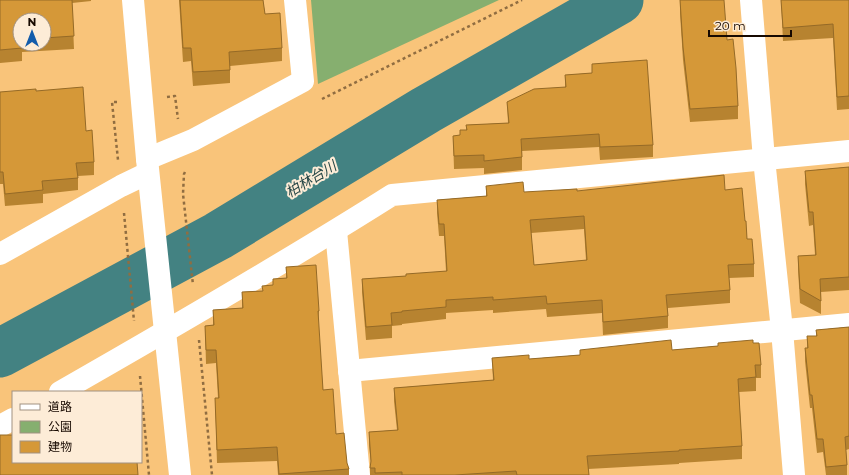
<svg xmlns="http://www.w3.org/2000/svg" width="849" height="475" viewBox="0 0 849 475" font-family="Montserrat,'Noto Sans JP',sans-serif">
<rect width="100%" height="100%" fill="#f9c47a"/>
<path fill="#86af6f" d="M311 0H499L318 84Z"/>
<g fill="none" stroke-linecap="round" stroke-linejoin="round">
<path stroke="#438282" stroke-width="49" d="M0 353 218 236 426 110 619 0"/>
<g stroke="#906d41" stroke-width="2.5" stroke-dasharray="3 3" stroke-linecap="butt">
<path d="M167 97 175 96 178 119"/>
<path d="M322 99 522 0"/>
<path d="M117 102H112L118 160"/>
<path d="M185 172 184 174 183 194 193 285"/>
<path d="M124 213 134 321"/>
<path d="M199 340 212 475"/>
<path d="M140 376 149 475"/>
</g>
<g stroke="#fff" stroke-width="22">
<path d="M133 0 147 159 180 475"/>
<path d="M751 0 764 159 782 330 794 475"/>
<path d="M147 159 193 140 303 81 295 0"/>
<path d="M336 231 359 475"/>
<path d="M0 254 121 186 148 173"/>
<path d="M349 371 849 324"/>
<path d="M60 392C172 328 283 264 392 195L849 151"/>
<path d="M0 426 13 419"/>
</g>
</g>
<g fill="#b78330" fill-rule="evenodd">
<path d="M0 0H91V1L72 3 74 49 22 52V61L0 63ZM20 20H44V44H20Z"/>
<path d="M179 0H263L265 14 282 48V61L230 66V83L193 86 191 61 183 62Z"/>
<path d="M680 0 727 40 738 106V119L690 122 683 60 680 13Z"/>
<path d="M781 0H849V109L837 110 833 38 783 41Z"/>
<path d="M592 64 653 145V157L600 160 599 147 522 151V170L484 174V168L454 169 453 136 460 135 466 130V125L508 123 507 102 565 87V75L592 73Z"/>
<path d="M36 91 86 131 94 162V175L78 176V190L43 194V203L5 206 3 184H0V92Z"/>
<path d="M849 167V290L821 292V314L800 303 798 269V256L815 255 813 225 809 226 805 184V171Z"/>
<path d="M486 186 524 192 577 191 725 190 745 221 747 239 754 264V277L729 278 730 290V303L668 308V328L603 335 602 313 547 317 546 309 493 313V310L446 313V319L402 324V325L392 326V338L366 340 362 292V279L406 276 446 271 444 236H439L437 213V200L486 196ZM584 229 586 260 534 265 531 233Z"/>
<path d="M286 267 319 311 318 324 323 390 336 434 349 469V475H278L277 461 217 463 215 398H218L216 363 206 364 205 326 213 325V310L242 308V292L262 291 273 285V279L286 278Z"/>
<path d="M849 327V449L846 450 847 465V475H826L823 452 817 453 812 408H810L805 361V348H807V336H816V330Z"/>
<path d="M753 343 761 365V378H756V391L739 392 742 446V459L679 463V464L588 469 589 475H370V468L371 464 369 445V432L397 430 394 401V388L493 380 492 358 529 359 580 355V350H672Z"/>
</g>
<g fill="#d59838" stroke="#956a27" fill-rule="evenodd">
<path d="M0 0H72L74 36 44 38V20H20V44H21L22 48 0 50Z"/>
<path d="M180 0H263L265 14 280 13 282 48 229 52 230 70 193 72 191 48H183Z"/>
<path d="M680 0H724L727 40 733 39 736 68 738 106 690 109 683 47Z"/>
<path d="M781 0H849V96L837 97 833 24 783 28Z"/>
<path d="M647 60 653 145 600 147 599 134 521 139 522 157 484 161V155L454 156 453 136 460 135V130H467L466 125 509 123 507 102 534 89 566 87 565 75 592 73V64Z"/>
<path d="M83 87 86 131 92 130 94 162 76 163 78 178 42 181 43 190 5 194 3 172H0V92L36 89V91Z"/>
<path d="M849 167V277L820 279 821 301 800 289 798 256 816 255 813 212H809L805 171Z"/>
<path d="M724 175 725 190 742 188 745 221H746L747 239H752L754 264 728 265 730 290 666 295 668 316 603 322 602 300 547 304 546 296 493 300V297L446 300V307L402 311V312L391 313 392 325 366 327 362 279 406 276V274L447 271 444 224H439L437 200 487 196 486 186 523 182 524 192 577 189V191ZM584 216 587 260 534 265 530 220Z"/>
<path d="M316 265 319 311H318L323 390 333 389 336 434 344 433 347 463 349 469 279 474 277 447 217 450 215 398H219L216 350H206L205 326 214 325 213 310 243 308 242 292 263 291 262 286 273 285V279L287 278 286 267Z"/>
<path d="M849 327V436L845 437 847 465 826 467 823 439H817L812 395H810L805 348H808L807 336H817L816 330Z"/>
<path d="M671 340 672 350 718 346V343L753 340V343H759L761 365H755L756 377 738 379 742 446 679 450V451L587 456 589 475H517L516 471 455 475H402V472L375 473V468H370L371 461 369 432 398 430 394 388 494 380 492 358 529 355V359L580 355V350Z"/>
<path d="M0 435H13V462H137L138 475H0Z"/>
</g>
<g text-anchor="middle" dominant-baseline="central" stroke-width="4" stroke-linejoin="round" paint-order="stroke">
<g font-size="14" font-style="italic" fill="#264646" stroke="#fdecd7">
<text transform="translate(311 179) rotate(-31)">柏林台川</text>
</g>
</g>
<rect x="12" y="391" width="130" height="72" fill="#fdecd7" stroke="#a19181"/>
<rect x="20" y="404" width="20" height="6" fill="#ffffff" stroke="#a19181"/>
<text x="48" y="411" font-size="12" fill="#170900">道路</text>
<rect x="20" y="421" width="20" height="12" fill="#86af6f" stroke="#a19181"/>
<text x="48" y="431" font-size="12" fill="#170900">公園</text>
<rect x="20" y="441" width="20" height="12" fill="#d59838" stroke="#a19181"/>
<text x="48" y="451" font-size="12" fill="#170900">建物</text>
<g transform="translate(32 32)"><circle r="19" fill="#fdecd7" stroke="#a19181"/>
<path d="M0-3L7 15L0 10L-7 15Z" fill="#135cab"/>
<text y="-6" font-size="11" font-weight="bold" text-anchor="middle" fill="#170900">N</text>
</g>
<path d="M709 30v6h82v-6" fill="none" stroke="#170900" stroke-width="2"/>
<text x="715" y="30" font-size="12" fill="#170900" stroke="#fdecd7" stroke-width="3" paint-order="stroke">20 m</text>
</svg>
